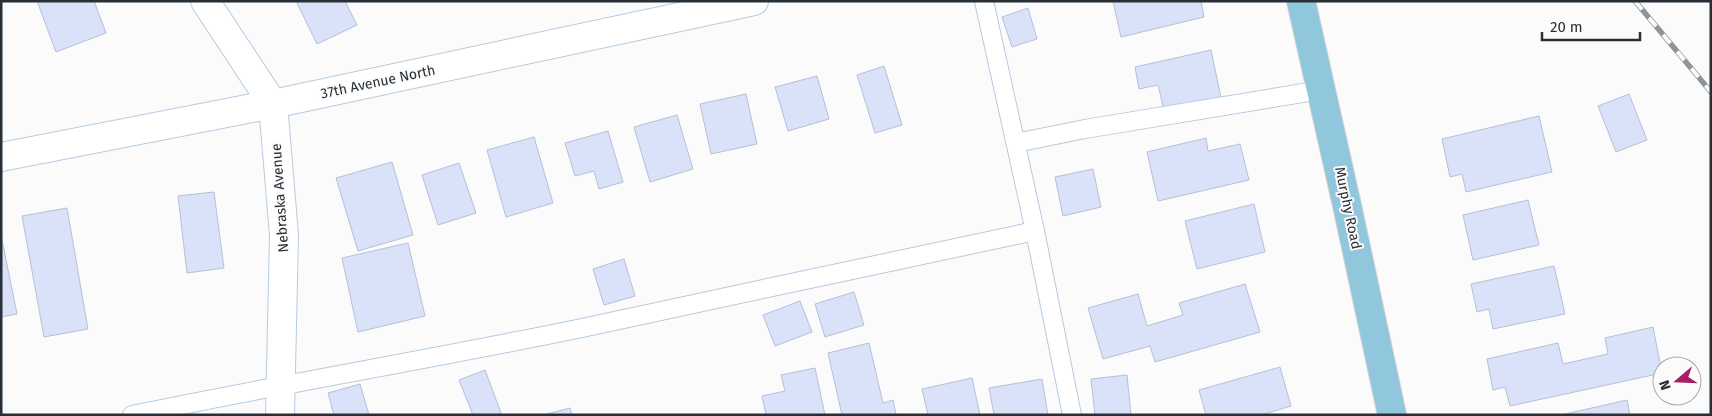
<svg xmlns="http://www.w3.org/2000/svg" width="1712" height="416" viewBox="0 0 1712 416" font-family="'Fira Sans',sans-serif">
<rect width="100%" height="100%" fill="#fbfbfb"/>
<g fill="#dae2f9" stroke="#b6bfd8">
<path d="M37 1H94L106 33 56 52Z"/>
<path d="M296 1H345L357 25 317 44Z"/>
<path d="M1113 1H1201L1204 17 1121 37Z"/>
<path d="M1028 8 1037 39 1012 47 1002 17Z"/>
<path d="M1211 50 1221 98 1164 110 1158 85 1139 89 1135 67Z"/>
<path d="M884 66 902 125 875 133 857 75Z"/>
<path d="M817 76 829 119 788 131 775 87Z"/>
<path d="M746 94 757 144 711 154 700 104Z"/>
<path d="M1629 94 1647 140 1616 152 1598 106Z"/>
<path d="M677 115 693 169 650 182 634 127Z"/>
<path d="M1539 116 1552 172 1466 192 1462 174 1450 177 1442 139Z"/>
<path d="M608 131 623 182 599 189 594 171 575 176 565 143Z"/>
<path d="M534 137 553 203 506 217 487 150Z"/>
<path d="M1206 138 1208 151 1240 144 1249 180 1158 201 1147 152Z"/>
<path d="M392 162 413 235 358 251 336 178Z"/>
<path d="M459 163 476 213 438 225 422 175Z"/>
<path d="M1093 169 1101 207 1063 216 1055 177Z"/>
<path d="M214 192 224 268 187 273 178 196Z"/>
<path d="M1528 200 1539 245 1473 260 1463 215Z"/>
<path d="M1254 204 1265 252 1197 269 1185 221Z"/>
<path d="M67 208 88 329 44 337 22 216Z"/>
<path d="M1 235 17 314 1 317Z"/>
<path d="M408 243 425 316 358 332 342 258Z"/>
<path d="M624 259 635 296 604 305 593 269Z"/>
<path d="M1554 266 1565 314 1493 329 1489 309 1477 312 1471 284Z"/>
<path d="M1245 284 1260 332 1155 362 1150 346 1103 359 1088 308 1138 294 1147 326 1183 315 1179 303Z"/>
<path d="M854 292 864 325 825 337 815 304Z"/>
<path d="M800 301 812 332 775 346 763 315Z"/>
<path d="M1653 327 1662 373 1510 406 1505 387 1493 390 1487 359 1558 343 1563 364 1608 354 1605 338Z"/>
<path d="M869 343 883 403 893 400 896 415H842L828 353Z"/>
<path d="M1280 367 1291 406 1261 415H1206L1199 390Z"/>
<path d="M815 368 825 415H766L762 396 785 391 781 375Z"/>
<path d="M485 370 501 413 496 415H473L459 380Z"/>
<path d="M1127 375 1131 415H1095L1091 379Z"/>
<path d="M972 378 980 415H928L922 389Z"/>
<path d="M1042 379 1048 415H994L989 388Z"/>
<path d="M360 384 369 415H334L328 393Z"/>
<path d="M1627 400 1630 415H1561Z"/>
<path d="M570 408 572 415H543Z"/>
</g>
<g fill="none" stroke-linecap="round" stroke-linejoin="round">
<g stroke="#b6cbe0" stroke-width="20">
<g id="lane">
<path d="M984 1 1035 231 1072 415"/>
<path d="M1016 143 1085 129 1321 90"/>
<path d="M132 415C282 384 432 359 582 328 733 296 884 262 1035 231"/>
</g>
</g>
<g stroke="#b6cbe0" stroke-width="30">
<g id="street">
<path d="M205 1 273 104 284 235 280 415"/>
<path d="M1 157 273 104 754 1"/>
</g>
</g>
<g stroke="#d4d5d7" stroke-width="30">
<path id="primary" d="M1301 1 1348 210 1392 415"/>
</g>
<use href="#lane" stroke="#fff" stroke-width="18"/>
<use href="#street" stroke="#fff" stroke-width="28"/>
<use href="#primary" stroke="#90c7dc" stroke-width="28"/>
<g stroke="#909498" stroke-width="5.5">
<path id="rail" d="M1635 1 1711 92"/>
</g>
<use href="#rail" stroke="#fbfbfb" stroke-width="4" stroke-dasharray="11" stroke-linecap="butt"/>
</g>
<g text-anchor="middle" dominant-baseline="central" stroke-width="4" stroke-linejoin="round" paint-order="stroke">
<g font-size="14" fill="#272f37" stroke="#fbfbfb">
<text transform="translate(378 82) rotate(-12)">37th Avenue North</text>
<text transform="translate(280 198) rotate(-94)">Nebraska Avenue</text>
<text transform="translate(1348 208) rotate(78)">Murphy Road</text>
</g>
</g>
<rect width="1712" height="416" fill="none" stroke="#272f37" stroke-width="5"/>
<g transform="translate(1677 381) rotate(251)"><circle r="24" fill="#fbfbfb" stroke="#a6a9ad"/>
<path d="M0-4L9 19L0 12L-9 19Z" fill="#a81e62"/>
<text y="-8" font-size="14" font-weight="bold" text-anchor="middle" fill="#272f37">N</text>
</g>
<path d="M1542 32v8h98v-8" fill="none" stroke="#272f37" stroke-width="2.5"/>
<text x="1550" y="32" font-size="15" fill="#272f37" stroke="#fbfbfb" stroke-width="4" paint-order="stroke">20 m</text>
</svg>
